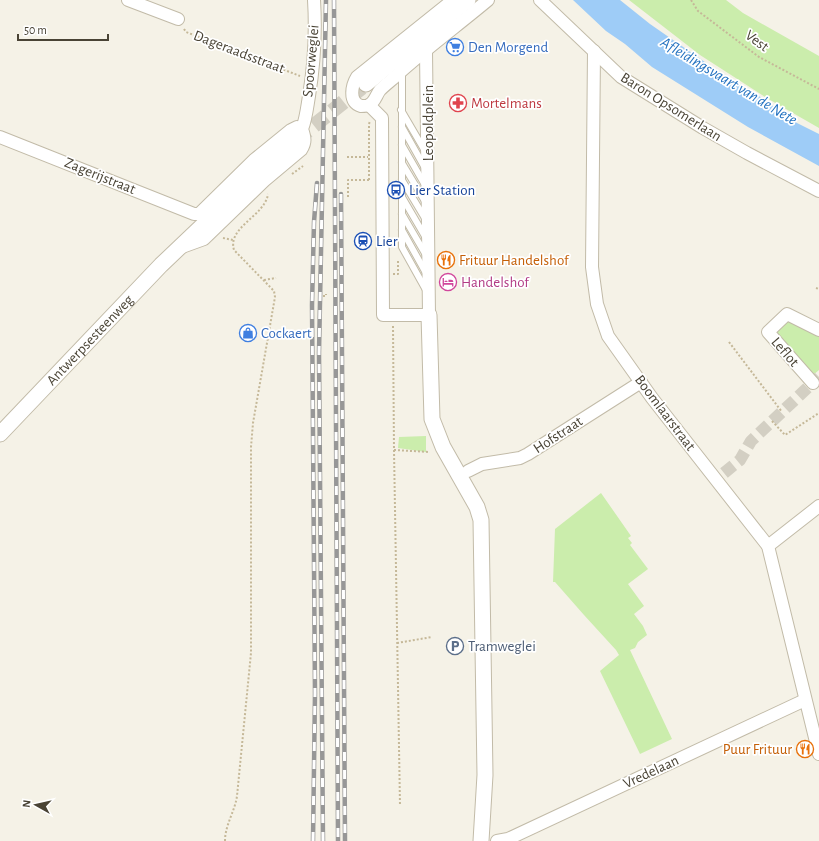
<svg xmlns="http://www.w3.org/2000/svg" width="819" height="841" viewBox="0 0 819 841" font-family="'Alegreya Sans',sans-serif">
<rect width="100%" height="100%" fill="#f5f2e7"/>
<g fill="#cbedac">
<path d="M629 0H726L743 13 819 56V128L765 97 700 55Z"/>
<path d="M787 319 819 334V370L812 376 773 332Z"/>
<path d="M426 436V452L398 448 399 437Z"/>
<path d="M601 493 631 536 628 538 632 543 630 545 648 569 628 584 644 606 634 614 643 626 647 635 638 642 635 648 630 650 672 739 640 754 600 671 619 655 616 650 584 615 555 582H553L555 529Z"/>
</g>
<path fill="#9eccf7" d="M573 0H620L650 24 712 67 756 94 797 123 819 134V166L748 127 652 67 625 44 606 31Z"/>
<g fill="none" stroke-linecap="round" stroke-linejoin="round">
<path stroke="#d3cfc3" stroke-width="12" stroke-dasharray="12 6" stroke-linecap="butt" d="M724 473 740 460 751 441 819 377"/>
<path stroke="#d3cfc3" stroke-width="15" stroke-dasharray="15 8" stroke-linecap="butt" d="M296 140 366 84"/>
<g stroke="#c2bba8" stroke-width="8">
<g id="service">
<path d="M402 72V247L426 290"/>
<path d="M401 110 425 151"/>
<path d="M402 127 425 168"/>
<path d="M402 145 425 185"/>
<path d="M402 163 426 203"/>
<path d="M402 180 426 220"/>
<path d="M402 197 426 238"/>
<path d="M402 214 426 255"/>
<path d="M402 230 426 273"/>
</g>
</g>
<g stroke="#c2bba8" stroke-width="14">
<g id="minor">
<path d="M128 0 178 19"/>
<path d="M453 0 357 77C352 85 348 102 361 106 364 106 367 106 369 105 375 102 376 95 380 90 386 84 393 79 398 74 427 48 458 25 488 0"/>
<path d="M540 0 621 77 703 128 747 153 819 191"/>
<path d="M594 51 592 267 597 304 608 336 652 398 768 546 819 754"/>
<path d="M369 105 382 118 383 315H429L426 51"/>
<path d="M0 137 194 214H199L254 160 291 130 297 127 302 129"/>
<path d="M182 247 204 239 264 181 301 150C306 142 305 138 302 129 306 119 307 108 309 96 314 65 316 32 314 0"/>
<path d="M813 383 768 332 787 314 819 330"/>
<path d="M468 471 482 464 520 458 528 454 641 382"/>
<path d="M768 546 819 506"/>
<path d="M497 841 508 839 805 700"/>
</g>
</g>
<g stroke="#c2bba8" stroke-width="17">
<g id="tertiary">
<path d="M366 84 468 0"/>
<path d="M429 315 432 419 443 447 477 507 481 520 485 775 481 841"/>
<path id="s1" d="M0 434 161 265 201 227 237 190 296 140"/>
</g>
</g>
<g stroke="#c5b898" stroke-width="2" stroke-dasharray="2 2" stroke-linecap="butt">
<path d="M691 0 698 11 759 57 819 89"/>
<path d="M184 29 186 32 300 76"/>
<path d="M347 157H368"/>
<path d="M292 174 303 166"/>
<path d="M369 180V124L370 121"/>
<path d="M348 197V180H370"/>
<path d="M223 238 233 240"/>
<path d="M393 274H398V259"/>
<path d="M264 280 276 278"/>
<path d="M816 288 819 289"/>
<path d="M323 296H326V294"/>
<path d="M393 326 394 450 430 452"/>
<path d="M729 342 782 412"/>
<path d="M772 421 785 435 819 413"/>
<path d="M394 450 400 806"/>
<path d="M397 643 432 637"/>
<path d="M225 841C225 825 235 811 237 796L251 653V447L253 423 275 297 274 291 234 250C227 227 265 216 268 194"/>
</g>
<use href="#service" stroke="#fff" stroke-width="6"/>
<use href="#minor" stroke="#fff" stroke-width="12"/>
<use href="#tertiary" stroke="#fff" stroke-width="15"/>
<g stroke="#979797" stroke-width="4.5">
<g id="rail">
<path d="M334 0 338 841"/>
<path d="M341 194 345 841"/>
<path d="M313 841 315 693 312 305 314 222 317 183"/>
<path d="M323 841 319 353 326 0"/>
</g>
</g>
<use href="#rail" stroke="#fff" stroke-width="3" stroke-dasharray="9" stroke-linecap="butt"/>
</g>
<defs>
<g id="supermarket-ring" transform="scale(0.9)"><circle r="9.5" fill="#fff" stroke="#3f7fe0" stroke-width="1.5"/><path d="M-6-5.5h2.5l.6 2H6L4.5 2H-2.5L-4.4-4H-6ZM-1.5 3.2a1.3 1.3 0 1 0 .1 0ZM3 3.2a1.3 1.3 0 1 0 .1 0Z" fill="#3f7fe0"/></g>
<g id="pharmacy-ring" transform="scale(0.9)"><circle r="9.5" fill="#fff" stroke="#e0444e" stroke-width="1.5"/><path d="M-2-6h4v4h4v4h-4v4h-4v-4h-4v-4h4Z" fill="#e0444e"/></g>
<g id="bus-ring" transform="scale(0.9)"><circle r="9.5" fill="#fff" stroke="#1a4fb4" stroke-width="1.5"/><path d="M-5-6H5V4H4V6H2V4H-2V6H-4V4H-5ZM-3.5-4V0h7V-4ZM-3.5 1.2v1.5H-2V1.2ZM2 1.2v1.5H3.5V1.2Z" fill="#1a4fb4"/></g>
<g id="station-ring" transform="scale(0.9)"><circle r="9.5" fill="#fff" stroke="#1a4fb4" stroke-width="1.5"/><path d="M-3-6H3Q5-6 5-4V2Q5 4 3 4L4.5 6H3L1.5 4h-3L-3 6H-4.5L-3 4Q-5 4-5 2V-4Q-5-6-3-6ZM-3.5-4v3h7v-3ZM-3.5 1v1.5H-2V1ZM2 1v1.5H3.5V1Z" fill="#1a4fb4"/></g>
<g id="restaurant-ring" transform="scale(0.9)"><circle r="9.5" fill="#fff" stroke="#e8710a" stroke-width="1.5"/><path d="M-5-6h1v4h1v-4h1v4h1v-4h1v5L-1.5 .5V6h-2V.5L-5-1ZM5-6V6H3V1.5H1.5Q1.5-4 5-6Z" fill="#e8710a"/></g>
<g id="hotel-ring" transform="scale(0.9)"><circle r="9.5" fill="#fff" stroke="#d1479c" stroke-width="1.5"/><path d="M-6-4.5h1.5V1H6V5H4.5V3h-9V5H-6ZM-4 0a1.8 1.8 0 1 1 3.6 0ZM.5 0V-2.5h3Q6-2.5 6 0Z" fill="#d1479c"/></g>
<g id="shop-ring" transform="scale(0.9)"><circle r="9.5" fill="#fff" stroke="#3f7fe0" stroke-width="1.5"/><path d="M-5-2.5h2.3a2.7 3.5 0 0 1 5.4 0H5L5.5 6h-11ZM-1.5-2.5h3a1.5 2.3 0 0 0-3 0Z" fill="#3f7fe0"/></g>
<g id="parking-ring" transform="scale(0.9)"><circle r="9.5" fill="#fff" stroke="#5c6f8a" stroke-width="1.5"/><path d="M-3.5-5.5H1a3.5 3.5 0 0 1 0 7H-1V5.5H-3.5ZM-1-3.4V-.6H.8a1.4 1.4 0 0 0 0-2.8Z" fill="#5c6f8a"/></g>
</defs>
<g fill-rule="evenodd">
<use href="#supermarket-ring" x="455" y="47"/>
<use href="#pharmacy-ring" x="458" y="103"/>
<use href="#bus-ring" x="396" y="190"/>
<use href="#station-ring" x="363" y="241"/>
<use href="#restaurant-ring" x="446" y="260"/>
<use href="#hotel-ring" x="448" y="282"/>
<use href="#shop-ring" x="248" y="333"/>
<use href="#parking-ring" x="455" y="646"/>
<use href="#restaurant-ring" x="805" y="749"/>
</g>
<g text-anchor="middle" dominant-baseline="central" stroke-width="3.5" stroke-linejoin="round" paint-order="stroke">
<g font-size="15" fill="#494335" stroke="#fff">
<text transform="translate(757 41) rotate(36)">Vest</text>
<text transform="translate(239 52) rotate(21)">Dageraadsstraat</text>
<text transform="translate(311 61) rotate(-85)">Spoorweglei</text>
<text transform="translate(671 107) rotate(32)">Baron Opsomerlaan</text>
<text transform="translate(428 123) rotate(-90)">Leopoldplein</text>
<text transform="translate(100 176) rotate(22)">Zagerijstraat</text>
<text stroke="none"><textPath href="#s1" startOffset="130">Antwerpsesteenweg</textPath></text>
<text transform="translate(785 352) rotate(49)">Leflot</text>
<text transform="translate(665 413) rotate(53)">Boomlaarstraat</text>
<text transform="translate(558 435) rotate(-33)">Hofstraat</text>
<text transform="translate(651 772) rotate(-25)">Vredelaan</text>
</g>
<g font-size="15" fill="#366cbe" stroke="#fff" text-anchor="start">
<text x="468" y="47">Den Morgend</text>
<text x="261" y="333">Cockaert</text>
</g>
<g font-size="15" fill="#be3a42" stroke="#fff" text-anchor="start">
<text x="471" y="103">Mortelmans</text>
</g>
<g font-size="15" fill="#164399" stroke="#fff" text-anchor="start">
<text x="409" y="190">Lier Station</text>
<text x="376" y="241">Lier</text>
</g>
<g font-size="15" fill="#c56008" stroke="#fff" text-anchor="start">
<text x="459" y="260">Frituur Handelshof</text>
<text x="792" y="749" text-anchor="end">Puur Frituur</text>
</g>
<g font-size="15" fill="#b23c85" stroke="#fff" text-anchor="start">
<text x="461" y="282">Handelshof</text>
</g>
<g font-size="15" fill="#4e5e75" stroke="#fff" text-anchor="start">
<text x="468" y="646">Tramweglei</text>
</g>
<g font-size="16" font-style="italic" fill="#2372c0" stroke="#fff">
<text transform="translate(729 81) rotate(31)">Afleidingsvaart van de Nete</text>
</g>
</g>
<g transform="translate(36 805) rotate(278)" stroke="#ffffff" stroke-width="3" paint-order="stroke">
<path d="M0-3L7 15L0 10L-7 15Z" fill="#494335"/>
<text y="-6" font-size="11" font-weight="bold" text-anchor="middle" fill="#494335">N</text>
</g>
<path d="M18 34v6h90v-6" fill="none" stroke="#494335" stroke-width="2"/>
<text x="24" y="34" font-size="12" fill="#494335" stroke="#ffffff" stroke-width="3" paint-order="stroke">50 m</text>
</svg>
